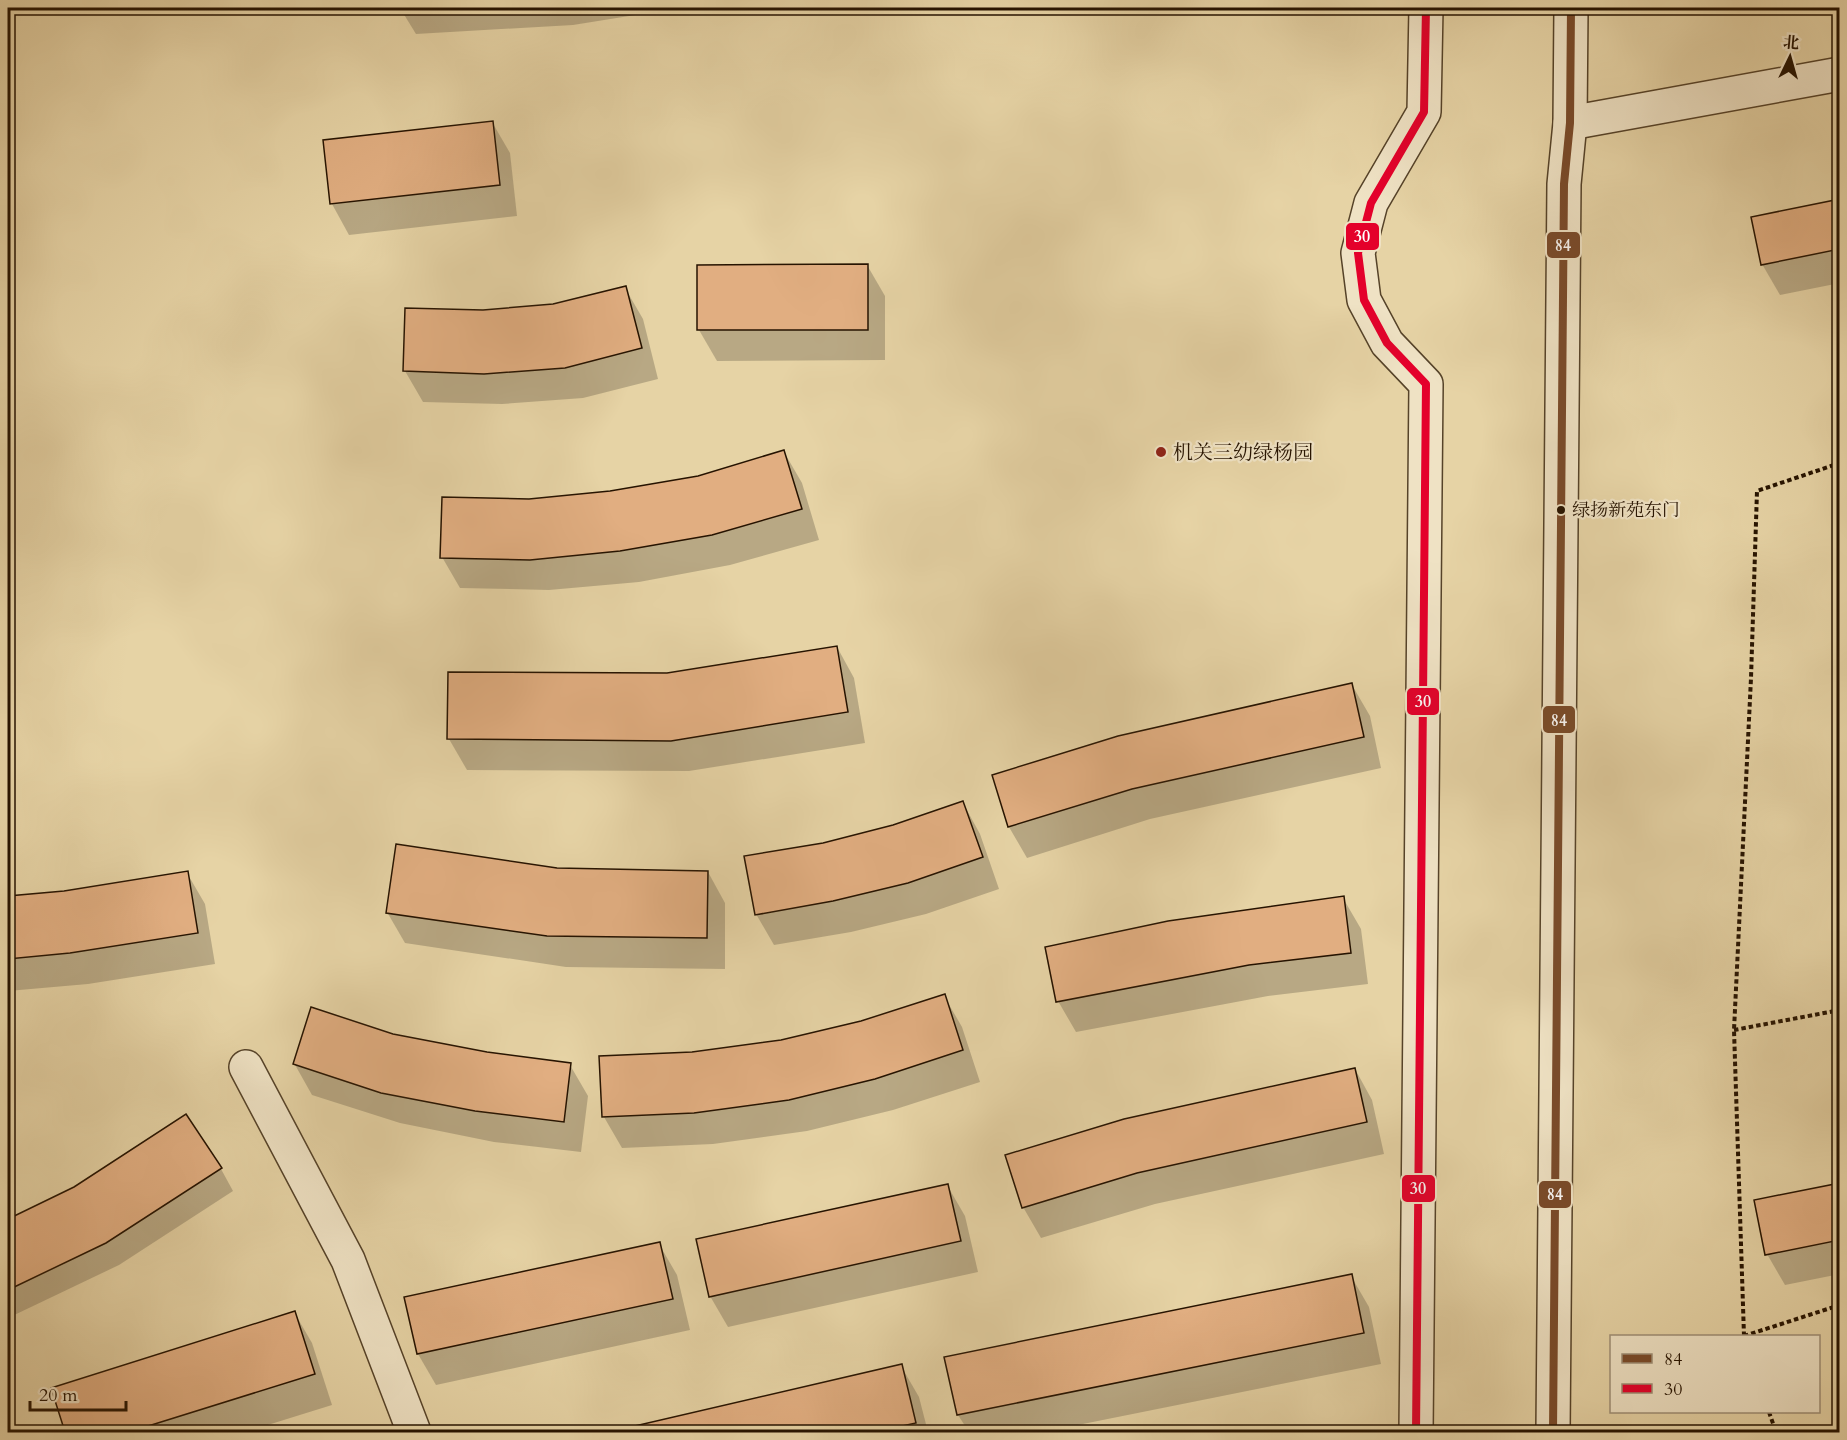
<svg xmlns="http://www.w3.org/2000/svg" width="1847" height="1440" viewBox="0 0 1847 1440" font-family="Cardo,'Noto Serif SC',serif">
<rect width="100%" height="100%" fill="#e6d3a5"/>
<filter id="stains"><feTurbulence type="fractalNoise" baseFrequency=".00333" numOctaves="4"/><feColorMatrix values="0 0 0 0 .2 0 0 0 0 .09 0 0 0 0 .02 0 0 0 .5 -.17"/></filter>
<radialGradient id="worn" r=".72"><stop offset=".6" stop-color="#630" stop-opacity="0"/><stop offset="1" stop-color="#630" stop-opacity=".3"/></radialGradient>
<g fill="#0003">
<path d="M400 8H679L573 25 416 34Z"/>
<path d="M492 122 510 153 517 216 349 235 332 204 324 141Z"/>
<path d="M1840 200V283L1780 295 1762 264Z"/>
<path d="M867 265 885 296V360L717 361 699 330Z"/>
<path d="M625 288 643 319 658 379 583 398 502 404 423 402 405 371 406 309 483 312 553 306Z"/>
<path d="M784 452 802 483 819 540 730 565 639 582 549 590 460 588 442 557 529 501 610 493 699 477Z"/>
<path d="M837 647 854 678 865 743 689 771 467 770 449 739 668 675Z"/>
<path d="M1352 685 1370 716 1381 768 1150 819 1027 858 1009 827Z"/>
<path d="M963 803 980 834 999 889 926 914 851 932 774 945 756 914 824 844 894 827Z"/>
<path d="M557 869 708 872 725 903V969L566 967 405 943 387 912Z"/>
<path d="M187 873 205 904 215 964 88 984 8 991V898L64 892Z"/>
<path d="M1343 898 1361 929 1368 984 1268 996 1076 1032 1058 1001Z"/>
<path d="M944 996 962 1027 980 1082 893 1110 807 1131 713 1144 622 1148 604 1117 692 1054 781 1042 861 1023Z"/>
<path d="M393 1036 486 1054 570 1065 588 1096 581 1152 494 1142 400 1123 312 1095 294 1063Z"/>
<path d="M1355 1069 1372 1100 1384 1154 1155 1204 1041 1238 1023 1207Z"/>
<path d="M221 1169 233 1191 119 1265 8 1318V1221L75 1188Z"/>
<path d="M947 1185 965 1216 978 1272 728 1327 710 1296Z"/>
<path d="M1840 1185V1274L1785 1285 1767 1254Z"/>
<path d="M659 1244 677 1275 690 1330 436 1385 418 1354 406 1298Z"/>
<path d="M1351 1276 1369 1307 1381 1364 1043 1432H969L958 1415 946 1358Z"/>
<path d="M294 1312 312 1343 332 1405 245 1432H67L53 1389Z"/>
<path d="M901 1366 919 1397 928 1432H616Z"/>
</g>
<g fill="#e1ae81" stroke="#261300" stroke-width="1.5">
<path d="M493 121 500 185 330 204 323 140Z"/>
<path d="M1840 199V249L1761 265 1751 217Z"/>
<path d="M868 264V330H697V265Z"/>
<path d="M626 286 642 348 565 368 484 374 403 371 405 308 483 310 553 304Z"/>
<path d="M784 450 802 509 712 535 620 551 530 560 440 558 442 497 529 499 610 491 698 476Z"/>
<path d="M837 646 848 712 671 741 447 739 448 672 667 673Z"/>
<path d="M1352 683 1364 737 1132 789 1008 827 992 775 1118 736Z"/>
<path d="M963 801 983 857 908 883 833 901 755 915 744 856 823 843 893 825Z"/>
<path d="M396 844 557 868 708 871 707 938 547 936 386 913Z"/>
<path d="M188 871 198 933 70 953 8 959V896L64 891Z"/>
<path d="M1344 896 1351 953 1249 965 1056 1002 1045 947 1168 921Z"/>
<path d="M945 994 963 1050 875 1079 789 1100 694 1113 602 1117 599 1056 692 1052 781 1040 861 1021Z"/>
<path d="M311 1007 393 1034 487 1052 571 1063 564 1122 475 1111 381 1093 293 1064Z"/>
<path d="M1355 1068 1367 1122 1137 1173 1022 1208 1005 1155 1124 1119Z"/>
<path d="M186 1114 222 1168 106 1243 8 1290V1219L74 1187Z"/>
<path d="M1840 1183V1240L1765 1255 1754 1200Z"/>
<path d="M948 1184 961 1241 709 1297 696 1239Z"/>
<path d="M660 1242 673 1299 417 1354 404 1297Z"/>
<path d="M1352 1274 1364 1333 957 1415 944 1357Z"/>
<path d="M295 1311 315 1374 129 1432H65L51 1388Z"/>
<path d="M902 1364 916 1423 875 1432H609Z"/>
</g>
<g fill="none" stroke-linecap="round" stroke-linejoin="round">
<g stroke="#564329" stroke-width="36">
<g id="minor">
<path d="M1570 123 1840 74"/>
<path d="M246 1067 348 1260 414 1432"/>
<path d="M1416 1432 1426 384 1387 343 1364 300 1358 253 1371 203 1424 112 1426 8"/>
</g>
</g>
<g stroke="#564329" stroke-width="36">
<path id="tertiary" d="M1553 1432 1564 184 1570 123 1571 8"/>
</g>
<g stroke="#261300" stroke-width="4" stroke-dasharray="4.5 3" stroke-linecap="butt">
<path d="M1734 1030 1840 1010"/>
<path d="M1744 1336 1734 1030 1751 678 1757 491 1840 463"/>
<path d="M1744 1336 1840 1305"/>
<path d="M1769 1412 1776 1432"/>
</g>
<use href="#minor" stroke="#efe2c4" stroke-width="33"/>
<use href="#tertiary" stroke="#efe2c4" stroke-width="33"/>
<g stroke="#efe2c4" stroke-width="12">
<path id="bus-1" d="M1553 1432 1564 184 1570 123 1571 8"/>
</g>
<g stroke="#efe2c4" stroke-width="12">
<path id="bus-2" d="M1416 1432 1426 384 1387 343 1364 300 1358 253 1371 203 1424 112 1426 8"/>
</g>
<use href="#bus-1" stroke="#7a4b2a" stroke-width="8"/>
<use href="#bus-2" stroke="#e4002b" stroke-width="8"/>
</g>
<circle fill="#8f2418" stroke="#efe2c4" stroke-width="2" cx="1161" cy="452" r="6"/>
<circle fill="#261300" stroke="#efe2c4" stroke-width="2" cx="1561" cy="510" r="5"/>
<g text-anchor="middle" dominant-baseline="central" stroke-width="4.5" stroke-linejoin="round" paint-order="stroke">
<g font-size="18" fill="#261300" stroke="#efe2c4" text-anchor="start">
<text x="1572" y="510">绿扬新苑东门</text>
</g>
<g font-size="20" fill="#261300" stroke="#efe2c4" text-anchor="start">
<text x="1173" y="452">机关三幼绿杨园</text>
</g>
</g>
<g stroke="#efe2c4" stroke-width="2">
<rect x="1345" y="222" width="35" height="29" rx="6" fill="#e4002b"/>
<rect x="1546" y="231" width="35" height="28" rx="6" fill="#7a4b2a"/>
<rect x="1406" y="687" width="34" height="29" rx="6" fill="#e4002b"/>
<rect x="1542" y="705" width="34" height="29" rx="6" fill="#7a4b2a"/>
<rect x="1401" y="1174" width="35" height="29" rx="6" fill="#e4002b"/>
<rect x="1538" y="1180" width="34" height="29" rx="6" fill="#7a4b2a"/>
</g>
<g font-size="16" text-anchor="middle" font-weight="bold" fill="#fff">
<text x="1362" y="242">30</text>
<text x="1563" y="251">84</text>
<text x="1423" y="707">30</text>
<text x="1559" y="726">84</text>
<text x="1418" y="1194">30</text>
<text x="1555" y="1200">84</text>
</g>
<rect width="1847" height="1440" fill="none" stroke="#e6d3a5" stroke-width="30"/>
<rect x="9" y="9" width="1829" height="1422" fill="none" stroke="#261300" stroke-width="3"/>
<rect x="15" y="15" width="1817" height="1410" fill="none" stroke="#261300" stroke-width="1.5"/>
<rect x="1610" y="1335" width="210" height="78" fill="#efe2c4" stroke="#9f8f76" stroke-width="1.5"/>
<rect x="1622" y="1354" width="30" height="9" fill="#7a4b2a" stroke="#9f8f76" stroke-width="1.5"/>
<text x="1664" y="1365" font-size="18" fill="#261300">84</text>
<rect x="1622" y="1384" width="30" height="9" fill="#e4002b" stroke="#9f8f76" stroke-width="1.5"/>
<text x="1664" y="1395" font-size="18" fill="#261300">30</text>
<g transform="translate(1790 57) rotate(5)" stroke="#efe2c4" stroke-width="4.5" paint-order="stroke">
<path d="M0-4.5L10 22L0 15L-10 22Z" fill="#261300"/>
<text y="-9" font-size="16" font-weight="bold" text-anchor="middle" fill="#261300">北</text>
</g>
<path d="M30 1401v9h96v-9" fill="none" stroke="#261300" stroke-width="3"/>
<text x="39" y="1401" font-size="18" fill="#261300" stroke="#efe2c4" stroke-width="4.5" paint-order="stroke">20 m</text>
<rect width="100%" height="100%" filter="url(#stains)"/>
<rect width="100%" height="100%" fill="url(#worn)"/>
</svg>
